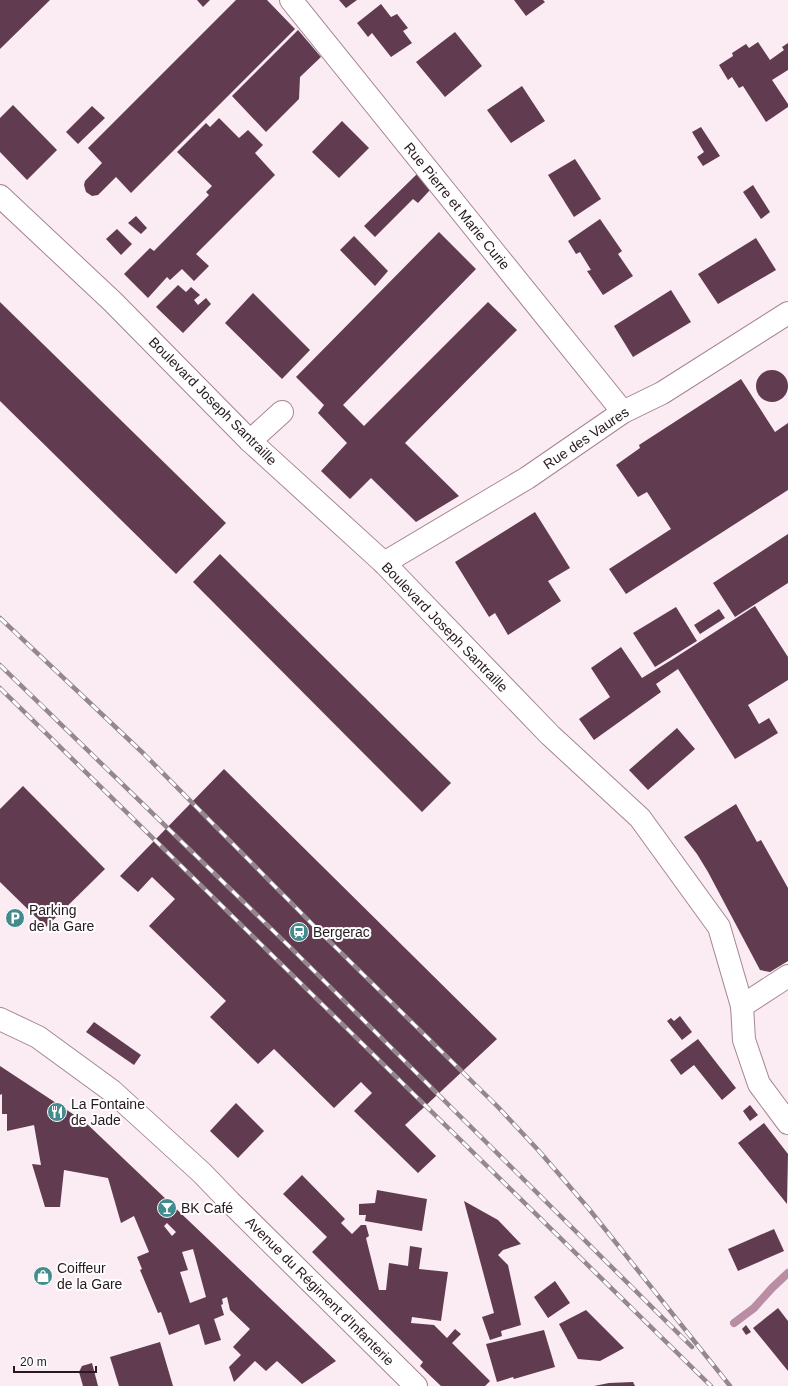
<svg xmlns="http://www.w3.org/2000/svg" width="788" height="1386" viewBox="0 0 788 1386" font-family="Helvetica,sans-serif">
<rect width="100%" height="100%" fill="#fbecf3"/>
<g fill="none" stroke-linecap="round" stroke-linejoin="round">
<path stroke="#b98ea4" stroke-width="8" d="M734 1323 754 1308 772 1288 788 1273"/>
</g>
<g fill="#613b4f" fill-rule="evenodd">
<path d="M0 0H50L0 49Z"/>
<path d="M197 0H210L203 7Z"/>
<path d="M236 0H267L295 29 131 193 116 177 98 195 92 196 86 192 84 185 85 181 102 163 88 148Z"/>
<path d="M339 0H357L346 8Z"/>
<path d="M514 0H543L545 2 526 16Z"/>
<path d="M381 4 391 17 397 14 408 28 403 31 412 43 391 57 372 33 368 37 357 23Z"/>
<path d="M298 30 321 57 300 77 299 99 266 132 232 96Z"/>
<path d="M455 32 482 66 445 97 416 62Z"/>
<path d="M758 42 770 60 784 50 782 47 788 43V70L772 80 788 104V107L766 122 743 86 739 88 732 77 728 80 719 65 733 56 732 53 746 44 749 48Z"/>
<path d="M522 86 545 121 511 143 487 110Z"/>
<path d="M13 105 57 150 27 180 0 152V118Z"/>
<path d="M92 106 105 118 78 144 66 132Z"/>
<path d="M219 118 239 138 248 130 263 145 255 153 275 175 196 254 209 266 194 281 182 269 170 280 167 277 148 298 124 274 150 248 154 251 209 195 206 192 212 186 177 152 206 123 210 127Z"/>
<path d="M342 121 369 148 339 178 312 152Z"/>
<path d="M701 127 720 156 703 166 697 157 704 152 692 132Z"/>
<path d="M575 159 601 199 574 217 548 175Z"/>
<path d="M417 174 430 190 418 203 413 199 375 237 364 226Z"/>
<path d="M753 185 770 212 761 219 743 192Z"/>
<path d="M136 216 147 228 141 234 128 223Z"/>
<path d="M600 219 622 251 618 254 633 276 603 295 587 271 591 270 580 252 576 254 568 241Z"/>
<path d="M117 229 132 244 121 255 106 239Z"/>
<path d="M439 232 476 269 343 405 364 426 488 302 517 330 405 443 459 496 416 522 371 478 350 499 321 471 347 443 318 413 324 405 296 377Z"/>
<path d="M354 236 388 271 375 286 340 250Z"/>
<path d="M756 238 776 270 718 304 698 274Z"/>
<path d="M178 285 186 292 191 287 200 295 194 300 198 305 206 298 211 304 183 333 156 307Z"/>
<path d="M671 290 691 322 633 357 614 326Z"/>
<path d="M253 293 310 350 282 379 225 323Z"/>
<path d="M0 302 226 523 176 574 0 401Z"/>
<circle cx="772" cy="386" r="16"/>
<path d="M741 379 775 432 788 423V490L626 594 609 569 671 529 647 492 638 497 616 465 640 448 639 445Z"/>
<path d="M535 512 570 568 548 581 561 601 508 635 495 613 489 617 455 562Z"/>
<path d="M788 534V583L735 617 713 583Z"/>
<path d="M220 554 451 783 422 812 193 582Z"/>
<path d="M755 606 788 657V680L748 705 759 724 769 718 778 733 735 759 678 669 656 684 661 692 594 740 579 719 610 697 591 668 621 647 642 678 673 659Z"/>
<path d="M676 607 697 641 655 667 633 633Z"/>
<path d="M719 609 725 618 700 634 694 625Z"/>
<path d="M677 728 695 749 648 790 629 770Z"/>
<path d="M224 769 497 1039 405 1125 436 1156 418 1173 354 1111 372 1093 361 1082 334 1108 274 1049 258 1064 210 1017 226 1001 149 926 175 899 152 877 138 892 120 876Z"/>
<path d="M23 786 105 869 46 927 0 882V809Z"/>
<path d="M736 804 757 842 761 840 788 888V961L770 972 760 970 708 872 697 854 684 837Z"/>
<path d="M680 1016 692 1032 682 1040 667 1021 671 1018 674 1021Z"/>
<path d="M94 1022 141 1055 134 1065 86 1032Z"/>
<path d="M698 1039 736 1088 722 1100 694 1065 681 1075 670 1060Z"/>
<path d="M0 1066 85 1122 336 1361 302 1384 277 1361 266 1371 255 1361 234 1382 229 1367 241 1355 233 1347 250 1329 230 1310 227 1297 222 1299 223 1304 221 1305 224 1315 214 1319 221 1340 205 1345 199 1324 169 1335 161 1312 158 1313 140 1270 142 1269 137 1257 149 1252 134 1216 121 1223 108 1178 64 1170 60 1207H45L32 1164 41 1165 34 1125 7 1131V1114H2V1094L0 1095ZM167 1223 176 1232 172 1236 164 1226ZM193 1249 206 1297 190 1303 180 1272 188 1270 182 1252Z"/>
<path d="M236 1103 264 1131 238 1158 210 1131Z"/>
<path d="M750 1105 758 1115 750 1121 743 1111Z"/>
<path d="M764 1123 788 1154 787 1204 738 1143Z"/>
<path d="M302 1175 345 1219 341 1223 352 1234 361 1225H366L369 1236 366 1238 379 1290H386L389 1263 408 1266 410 1246 422 1248 419 1269 448 1272 441 1321 412 1317 411 1323 434 1325 447 1338 455 1329 461 1334 452 1343 490 1381 485 1386H441L420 1366 423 1362 312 1252 327 1237 283 1194Z"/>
<path d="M377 1190 427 1199 422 1231 365 1221 366 1215H359V1204L375 1203Z"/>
<path d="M464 1201 498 1220 521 1244 503 1250 498 1255 508 1265 521 1325 501 1331 502 1336 490 1340 482 1317 494 1313Z"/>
<path d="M774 1229 784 1251 738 1271 728 1249Z"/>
<path d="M555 1281 570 1303 548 1318 534 1297Z"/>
<path d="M778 1308 788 1321V1371L753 1328Z"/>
<path d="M586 1310 624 1348 600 1361 578 1359 559 1324Z"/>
<path d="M746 1325 751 1332 746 1335 742 1329Z"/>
<path d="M544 1330 555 1367 514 1379 513 1377 497 1382 486 1344Z"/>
<path d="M160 1342 173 1386H119L110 1357Z"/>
<path d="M92 1363 98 1386H83L79 1372 82 1366Z"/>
<path d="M633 1382 635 1386H594L609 1383Z"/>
</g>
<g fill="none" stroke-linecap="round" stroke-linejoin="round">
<g stroke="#a58494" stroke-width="24">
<g id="street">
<path d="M291 0 623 412"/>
<path d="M0 196 113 302 250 441 384 563 550 735 640 818 719 927 742 1006 744 1040 759 1084 788 1123"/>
<path d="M250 441 282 412"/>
<path d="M384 563 527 478 623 412 662 393 788 313"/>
<path d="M742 1006 788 976"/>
<path d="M0 1019 38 1037 112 1091 202 1173 230 1202 416 1386"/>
</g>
</g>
<use href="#street" stroke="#fff" stroke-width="22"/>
<g stroke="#95878e" stroke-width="4.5">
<g id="rail">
<path d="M0 618 144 754 319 931 498 1107 539 1151 589 1209 730 1386"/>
<path d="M0 665 293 950 692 1347"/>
<path d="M0 688 711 1386"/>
</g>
</g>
<use href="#rail" stroke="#fefefe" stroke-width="3" stroke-dasharray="9" stroke-linecap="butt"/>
</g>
<defs>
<g id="parking-disc" transform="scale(1)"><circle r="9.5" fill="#438b8c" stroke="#fefefe"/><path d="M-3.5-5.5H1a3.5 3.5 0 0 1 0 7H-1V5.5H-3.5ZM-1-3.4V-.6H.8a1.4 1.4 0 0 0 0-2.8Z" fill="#fff"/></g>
<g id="station-disc" transform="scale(1)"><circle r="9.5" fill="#438b8c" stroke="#fefefe"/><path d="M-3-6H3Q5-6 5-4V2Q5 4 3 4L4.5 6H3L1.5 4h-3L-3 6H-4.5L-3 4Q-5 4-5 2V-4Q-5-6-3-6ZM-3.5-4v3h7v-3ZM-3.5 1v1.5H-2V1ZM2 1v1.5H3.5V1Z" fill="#fff"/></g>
<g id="restaurant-disc" transform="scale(1)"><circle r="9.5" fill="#438b8c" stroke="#fefefe"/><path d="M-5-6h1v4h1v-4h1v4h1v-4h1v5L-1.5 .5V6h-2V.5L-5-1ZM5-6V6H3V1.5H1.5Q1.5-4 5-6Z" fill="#fff"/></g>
<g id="bar-disc" transform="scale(1)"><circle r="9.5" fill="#438b8c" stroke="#fefefe"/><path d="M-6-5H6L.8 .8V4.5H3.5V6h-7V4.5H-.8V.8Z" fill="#fff"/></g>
<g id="shop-disc" transform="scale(1)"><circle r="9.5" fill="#438b8c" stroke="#fefefe"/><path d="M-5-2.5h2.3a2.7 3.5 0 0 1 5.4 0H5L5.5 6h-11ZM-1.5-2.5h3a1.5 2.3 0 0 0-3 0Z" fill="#fff"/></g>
</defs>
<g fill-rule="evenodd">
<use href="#parking-disc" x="15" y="918"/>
<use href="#station-disc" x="299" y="932"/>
<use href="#restaurant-disc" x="57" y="1112"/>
<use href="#bar-disc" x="167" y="1208"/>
<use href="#shop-disc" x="43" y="1276"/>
</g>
<g text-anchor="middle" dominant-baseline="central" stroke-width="4" stroke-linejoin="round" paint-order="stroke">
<g font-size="14" fill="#26191f" stroke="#fefefe">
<text transform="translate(457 206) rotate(51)">Rue Pierre et Marie Curie</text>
<text transform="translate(213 401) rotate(45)">Boulevard Joseph Santraille</text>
<text transform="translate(586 438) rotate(-34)">Rue des Vaures</text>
<text transform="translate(445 627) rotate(46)">Boulevard Joseph Santraille</text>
<text transform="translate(320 1291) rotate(45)">Avenue du Régiment d'Infanterie</text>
</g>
<g font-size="14" fill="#26191f" stroke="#fefefe" text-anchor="start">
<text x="29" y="910">Parking<tspan x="29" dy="16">de la Gare</tspan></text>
<text x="313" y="932">Bergerac</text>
<text x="71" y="1104">La Fontaine<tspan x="71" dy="16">de Jade</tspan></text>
<text x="181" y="1208">BK Café</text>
<text x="57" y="1268">Coiffeur<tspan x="57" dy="16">de la Gare</tspan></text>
</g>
</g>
<path d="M14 1366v6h82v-6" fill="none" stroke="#26191f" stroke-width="2"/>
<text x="20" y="1366" font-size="12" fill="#26191f" stroke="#fefefe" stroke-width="3" paint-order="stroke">20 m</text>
</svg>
